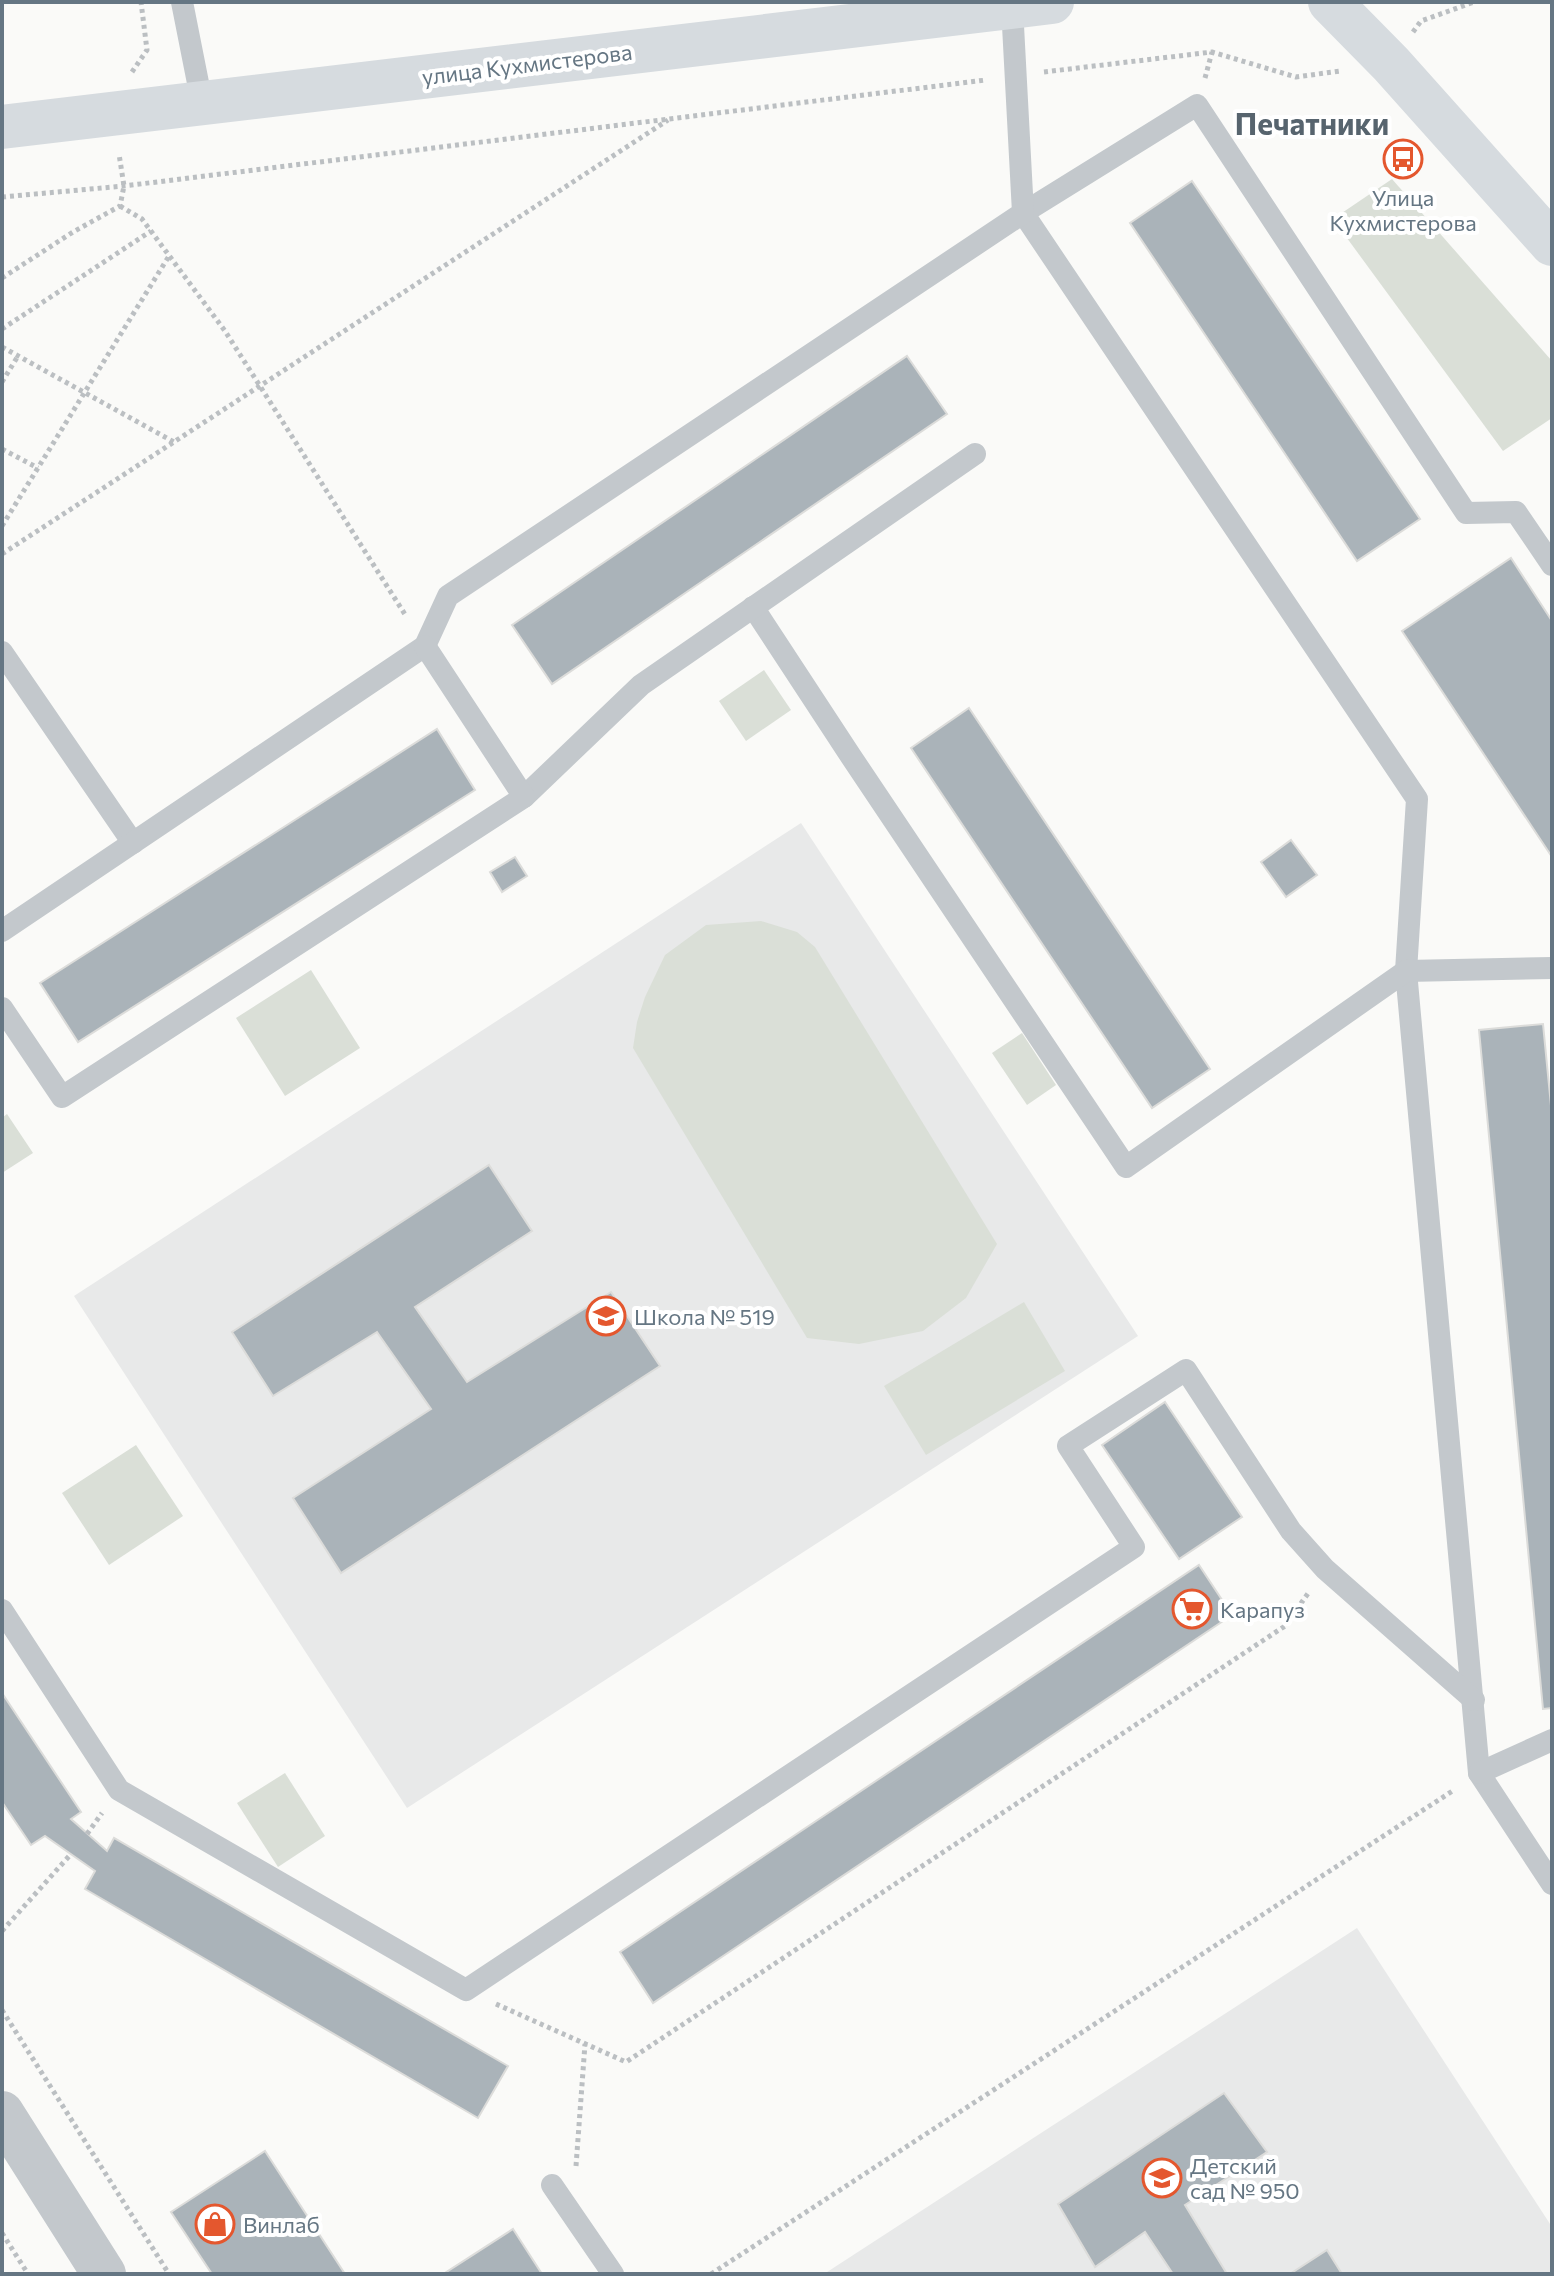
<svg xmlns="http://www.w3.org/2000/svg" width="1554" height="2276" viewBox="0 0 1554 2276" font-family="Commissioner,sans-serif">
<rect width="100%" height="100%" fill="#fafaf8"/>
<g fill="#e8e9e9">
<path d="M801 823 1138 1336 407 1808 74 1296Z"/>
<path d="M1357 1928 1552 2227V2274H824Z"/>
</g>
<g fill="#dadfd7">
<path d="M1392 179 1552 361V418L1503 451 1333 219Z"/>
<path d="M764 670 791 710 746 741 719 701Z"/>
<path d="M761 921 797 932 815 947 997 1244 966 1298 923 1331 859 1344 807 1338 633 1048 637 1022 645 997 665 955 706 925Z"/>
<path d="M311 970 360 1048 285 1096 236 1018Z"/>
<path d="M1022 1033 1056 1085 1027 1105 992 1053Z"/>
<path d="M7 1114 33 1153 2 1173V1118Z"/>
<path d="M1024 1302 1065 1371 926 1455 884 1386Z"/>
<path d="M136 1445 183 1516 109 1565 62 1493Z"/>
<path d="M285 1773 325 1836 278 1867 237 1803Z"/>
</g>
<g fill="#aab3b9" stroke="#dcdcda" stroke-width="2">
<path d="M1192 181 1420 519 1357 561 1130 223Z"/>
<path d="M907 356 947 414 552 684 512 625Z"/>
<path d="M1511 558 1552 621V857L1402 631Z"/>
<path d="M969 708 1210 1069 1152 1108 911 748Z"/>
<path d="M437 729 475 790 78 1042 40 983Z"/>
<path d="M1291 840 1317 875 1286 897 1261 862Z"/>
<path d="M515 857 527 876 502 892 490 872Z"/>
<path d="M1543 1024 1552 1116V1708L1543 1709 1479 1030Z"/>
<path d="M489 1165 532 1231 415 1307 467 1382 611 1292 660 1366 341 1573 293 1498 431 1409 377 1332 273 1396 232 1332Z"/>
<path d="M1165 1402 1242 1517 1179 1559 1102 1445Z"/>
<path d="M1199 1565 1232 1615 653 2003 620 1952Z"/>
<path d="M2 1693 81 1812 71 1819 107 1851 114 1838 508 2066 478 2118 85 1889 95 1871 45 1836 31 1845 2 1802Z"/>
<path d="M1224 2093 1267 2152 1185 2205 1227 2274H1173L1145 2232 1095 2267 1058 2204Z"/>
<path d="M265 2151 345 2274H212L171 2212Z"/>
<path d="M513 2229 542 2274H446L445 2273Z"/>
<path d="M1327 2250 1342 2274H1290Z"/>
</g>
<g fill="none" stroke-linecap="round" stroke-linejoin="round">
<g stroke="#bbbfc2" stroke-width="5" stroke-dasharray="4 4" stroke-linecap="butt">
<path d="M1413 32 1421 21 1474 2"/>
<path d="M132 72 147 50 141 2"/>
<path d="M1044 72 1212 52 1296 77 1340 71"/>
<path d="M1205 78 1212 52"/>
<path d="M2 197 124 186 986 80"/>
<path d="M120 206 142 219 225 331 406 616"/>
<path d="M2 278 73 232 120 206 124 186 119 154"/>
<path d="M2 329 151 231"/>
<path d="M2 347 174 442"/>
<path d="M2 382 18 356"/>
<path d="M2 449 38 468"/>
<path d="M2 526 169 256"/>
<path d="M2 554 668 120"/>
<path d="M87 1834 102 1813"/>
<path d="M2 1931 71 1854"/>
<path d="M496 2004 626 2062 1285 1626 1309 1592"/>
<path d="M2 2010 169 2274"/>
<path d="M576 2166 585 2044"/>
<path d="M2 2233 28 2274"/>
<path d="M711 2274 1454 1790"/>
</g>
<g stroke="#c3c8cc" stroke-width="22">
<path d="M182 2 202 103"/>
<path d="M1552 565 1516 512 1466 513 1197 105 1023 213 1417 799 1406 971 1479 1773 1552 1884"/>
<path d="M753 607 850 755 1126 1167 1406 971 1552 968"/>
<path d="M2 652 133 843"/>
<path d="M524 797 641 685 975 454"/>
<path d="M2 931 425 646 448 596 1023 213 1012 7"/>
<path d="M2 1008 62 1097 524 797 425 646"/>
<path d="M2 1610 119 1790 466 1990 1134 1547 1068 1446 1186 1370 1291 1531 1325 1569 1474 1700"/>
<path d="M1479 1773 1552 1740"/>
<path d="M552 2185 613 2274"/>
</g>
<path stroke="#c3c8cc" stroke-width="44" d="M2 2113 104 2274"/>
<g stroke="#d6dbdf" stroke-width="44">
<path d="M1330 2 1391 64 1552 244"/>
<path d="M2 127 1052 2"/>
</g>
</g>
<defs>
<g id="bus-ring" transform="scale(2)"><circle r="9.5" fill="#fff" stroke="#e4572e" stroke-width="1.5"/><path d="M-5-6H5V4H4V6H2V4H-2V6H-4V4H-5ZM-3.5-4V0h7V-4ZM-3.5 1.2v1.5H-2V1.2ZM2 1.2v1.5H3.5V1.2Z" fill="#e4572e"/></g>
<g id="school-ring" transform="scale(2)"><circle r="9.5" fill="#fff" stroke="#e4572e" stroke-width="1.5"/><path d="M0-5L7-2L0 1L-7-2ZM-4 1L0 2.5L4 1V4Q0 6-4 4Z" fill="#e4572e"/></g>
<g id="supermarket-ring" transform="scale(2)"><circle r="9.5" fill="#fff" stroke="#e4572e" stroke-width="1.5"/><path d="M-6-5.5h2.5l.6 2H6L4.5 2H-2.5L-4.4-4H-6ZM-1.5 3.2a1.3 1.3 0 1 0 .1 0ZM3 3.2a1.3 1.3 0 1 0 .1 0Z" fill="#e4572e"/></g>
<g id="shop-ring" transform="scale(2)"><circle r="9.5" fill="#fff" stroke="#e4572e" stroke-width="1.5"/><path d="M-5-2.5h2.3a2.7 3.5 0 0 1 5.4 0H5L5.5 6h-11ZM-1.5-2.5h3a1.5 2.3 0 0 0-3 0Z" fill="#e4572e"/></g>
</defs>
<g fill-rule="evenodd">
<use href="#bus-ring" x="1403" y="159"/>
<use href="#school-ring" x="606" y="1316"/>
<use href="#supermarket-ring" x="1192" y="1609"/>
<use href="#school-ring" x="1162" y="2178"/>
<use href="#shop-ring" x="215" y="2224"/>
</g>
<g text-anchor="middle" dominant-baseline="central" stroke-width="8" stroke-linejoin="round" paint-order="stroke">
<g font-size="22" fill="#657683" stroke="#fff">
<text transform="translate(527 64) rotate(-7)">улица Кухмистерова</text>
</g>
<g font-size="22" fill="#657683" stroke="#fff" text-anchor="start">
<text x="1403" y="197" text-anchor="middle">Улица<tspan x="1403" dy="25">Кухмистерова</tspan></text>
<text x="634" y="1316">Школа № 519</text>
<text x="1220" y="1609">Карапуз</text>
<text x="1190" y="2165">Детский<tspan x="1190" dy="25">сад № 950</tspan></text>
<text x="243" y="2224">Винлаб</text>
</g>
<g font-size="30" font-weight="bold" fill="#57646e" stroke="#fff">
<text x="1312" y="122">Печатники</text>
</g>
</g>
<rect width="1554" height="2276" fill="none" stroke="#657683" stroke-width="8"/>
</svg>
